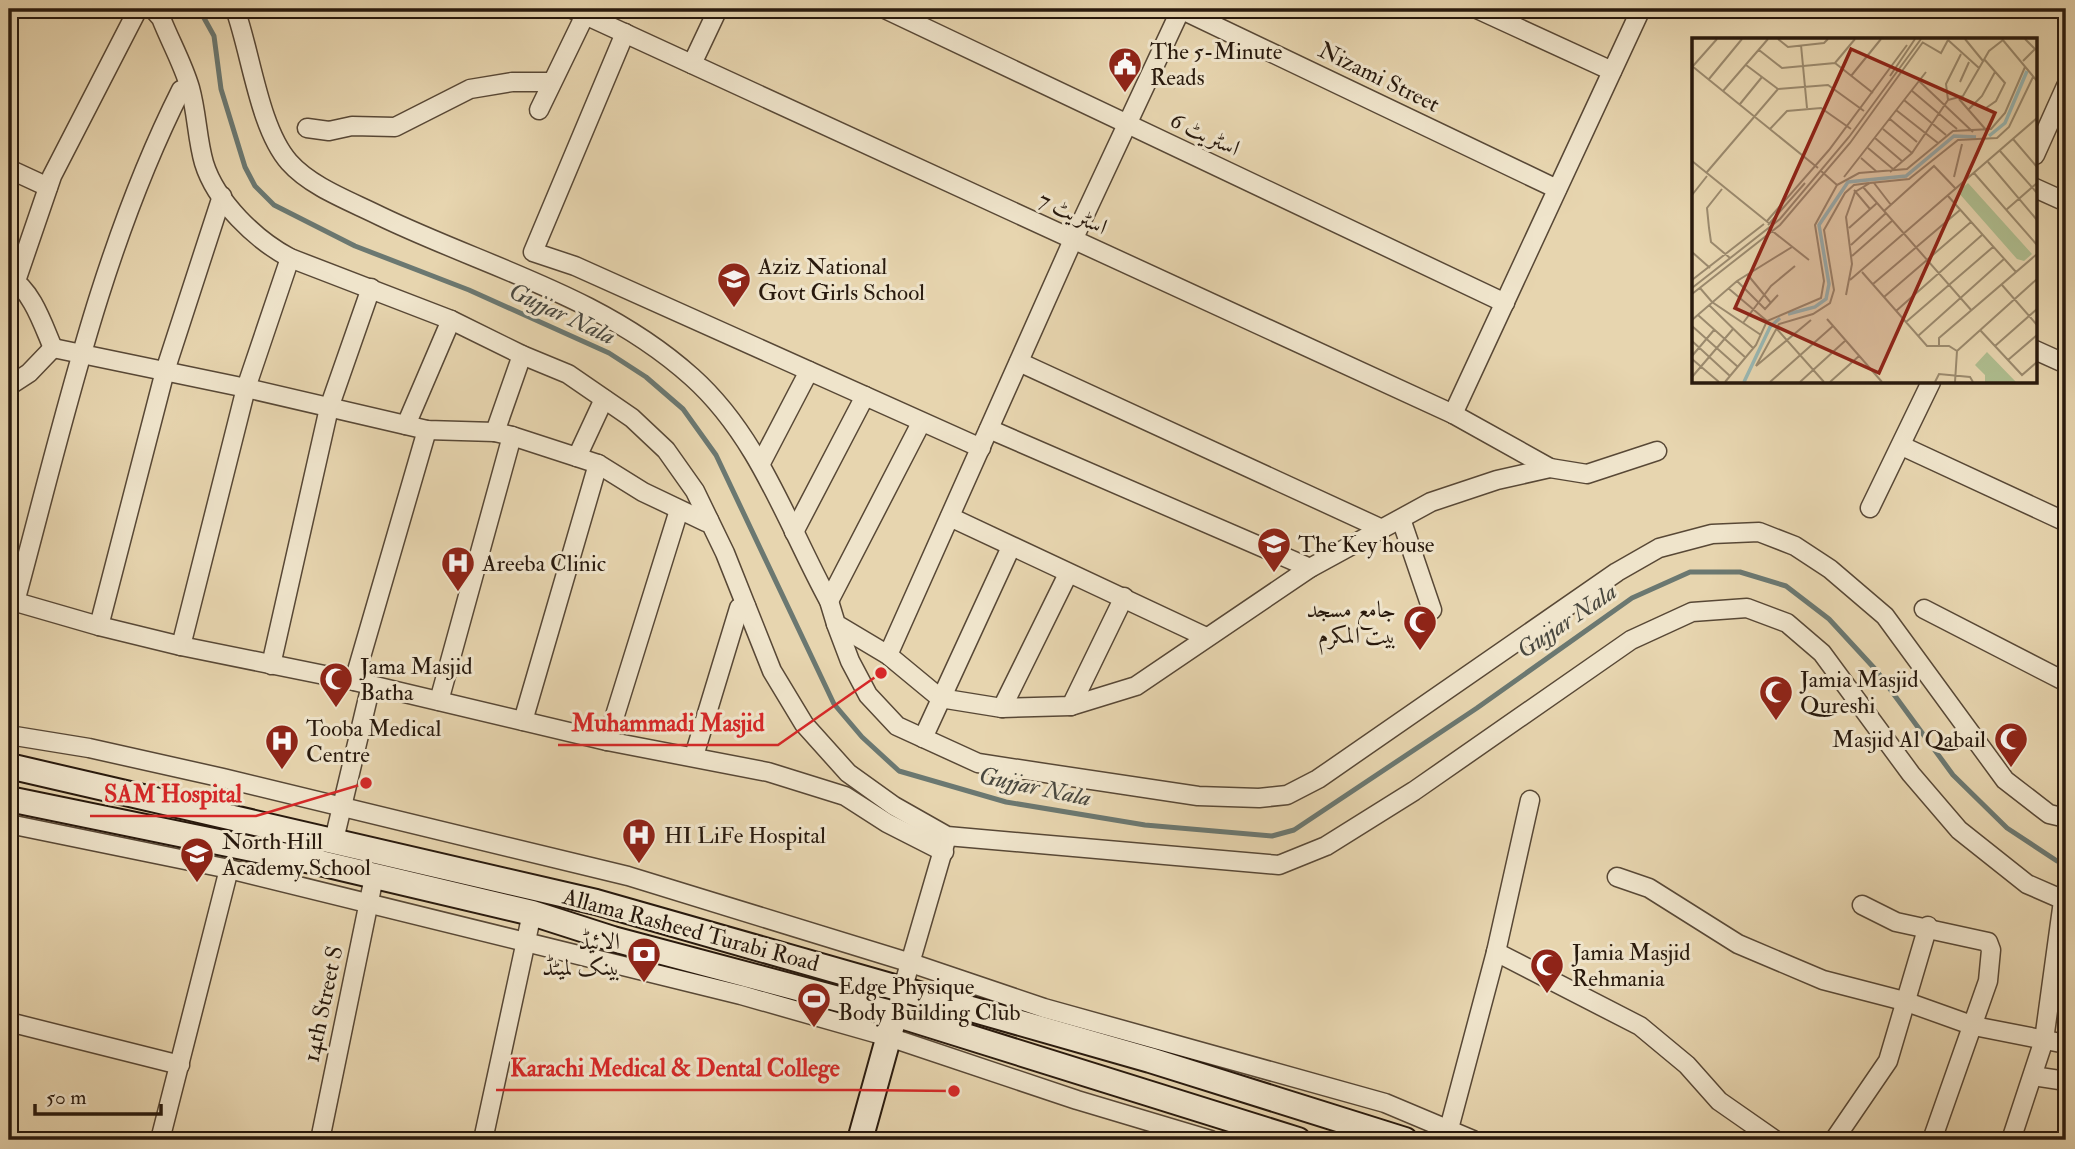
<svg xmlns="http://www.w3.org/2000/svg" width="2075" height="1149" viewBox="0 0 2075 1149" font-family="'IM FELL Double Pica',Amiri,serif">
<rect width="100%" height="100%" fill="#e7d5af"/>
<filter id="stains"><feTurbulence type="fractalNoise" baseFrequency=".00286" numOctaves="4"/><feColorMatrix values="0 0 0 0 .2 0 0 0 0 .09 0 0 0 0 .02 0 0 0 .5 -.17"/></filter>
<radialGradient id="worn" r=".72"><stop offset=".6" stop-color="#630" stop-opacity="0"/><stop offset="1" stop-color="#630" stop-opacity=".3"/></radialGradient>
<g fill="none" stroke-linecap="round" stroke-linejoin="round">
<path stroke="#6b7871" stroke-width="5" d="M199 9 214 36 221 89 245 167 255 186 274 205 355 246 469 290 609 353 646 377 683 409 716 455 834 704 862 737 899 771 1006 802 1145 825 1272 836 1294 830 1477 708 1632 598 1690 572H1740L1786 586 1829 619 1876 670 1953 775 2007 828 2057 861 2066 862"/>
<g stroke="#584836" stroke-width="21">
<g id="street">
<path d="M153 9 161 18C170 41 183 64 190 88 197 113 197 139 204 163 216 202 256 240 290 258L451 320 522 355 568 374 632 418 666 450 695 491 725 553 772 671 804 724 848 773 894 806 947 836 1279 865 1326 846 1414 791 1631 640 1692 612 1747 608 1787 623 1822 653 1911 774 1959 830 2027 884 2066 901"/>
<path d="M235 9C251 53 259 128 289 162 311 187 350 201 380 216 486 267 602 296 692 377 759 437 787 524 829 601L836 624 888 655 940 698 1002 708 1071 706 1136 686 1310 568 1431 502 1497 480 1550 468 1587 474 1657 451"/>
<path d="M572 9 1453 414 1550 468"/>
<path d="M885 9 1505 303"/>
<path d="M1180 9 1557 189"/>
<path d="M1477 9 1612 71"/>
<path d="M625 33 533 252 575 266 981 448"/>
<path d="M692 64 718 9"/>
<path d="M539 110 585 15"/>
<path d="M307 128 329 131 352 126 395 127 470 89 512 82H552"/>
<path d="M2035 155 2066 86"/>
<path d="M9 169 48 187"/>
<path d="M2035 188 2066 202"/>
<path d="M9 277C32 290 43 325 53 348"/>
<path d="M16 281 52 176 138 9"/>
<path d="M53 348 246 388 427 430 495 432 512 436 598 464 643 492 706 522 709 520"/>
<path d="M2035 350 2066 364"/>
<path d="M1019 362 1382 529"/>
<path d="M9 386 29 373 53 348"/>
<path d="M1453 414 1641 9"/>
<path d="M406 425 451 320"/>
<path d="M989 429 1310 568"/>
<path d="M495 432 522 355"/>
<path d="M1902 446 2066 522"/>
<path d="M577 457 604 399"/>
<path d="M761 463 809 371"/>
<path d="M1870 508 1931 382"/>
<path d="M950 517 1206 637"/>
<path d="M1401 519 1432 610"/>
<path d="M794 532 865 396"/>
<path d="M9 600 99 626 181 646 354 681 607 741 768 772 845 796 887 823 944 852"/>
<path d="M829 601 921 423"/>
<path d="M15 602C62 429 100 251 181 90L189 88"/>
<path d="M1924 609 2066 682"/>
<path d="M836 624 850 661 868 695 897 726 978 763 1198 796 1259 798 1287 795 1318 779 1617 572 1659 548 1712 534 1759 532 1795 546 1830 569 1885 616 2005 780 2049 814 2066 818"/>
<path d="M99 626 165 371 222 196"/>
<path d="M181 646 246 388 290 258"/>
<path d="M888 655 1073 240 1181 9"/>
<path d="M271 665 329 408 371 288"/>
<path d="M354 681 427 430"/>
<path d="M439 701 512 436"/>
<path d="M1071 706 1124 597"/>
<path d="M1002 708 1068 574"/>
<path d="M523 721 598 464"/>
<path d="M9 735 89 748 223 778 628 876 911 963 1044 1008 1385 1103 1473 1140"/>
<path d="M923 738 1011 547"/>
<path d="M607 741 679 510"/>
<path d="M694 756 739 608 746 606"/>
<path d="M9 824 229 869 741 995 889 1037 1077 1100 1211 1140"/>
<path d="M334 840 371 685"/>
<path d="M1617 877 1649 888 1738 944 1823 980 1904 1001 1974 1026 2066 1044"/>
<path d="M1862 905 1896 922 1988 942 1991 950 1988 981 1932 1140"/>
<path d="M1496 952 1640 1026 1687 1065 1719 1101 1775 1140"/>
<path d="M899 1001 946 840"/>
<path d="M9 1022 180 1065"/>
<path d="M2033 1076 2066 1081"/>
<path d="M160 1140 229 869"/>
<path d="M320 1140 374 877"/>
<path d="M483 1140 532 913"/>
<path d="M1446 1140 1496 952 1530 800"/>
<path d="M1834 1140 1888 1061 1928 926"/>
<path d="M2011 1140 2044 1040 2063 901"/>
</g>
</g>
<g stroke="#28190d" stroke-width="28">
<g id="secondary">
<path d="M9 766 596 902 1150 1060 1405 1140"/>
<path d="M9 799 316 862 532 913 613 939 895 1014 1298 1140"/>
<path d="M860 1140 895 1014"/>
</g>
</g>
<use href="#street" stroke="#efe4cb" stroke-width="18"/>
<use href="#secondary" stroke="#efe4cb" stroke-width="24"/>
</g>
<defs>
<g id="civic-pin" transform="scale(1.75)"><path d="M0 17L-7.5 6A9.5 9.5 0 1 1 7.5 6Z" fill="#8f2418" stroke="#efe4cb"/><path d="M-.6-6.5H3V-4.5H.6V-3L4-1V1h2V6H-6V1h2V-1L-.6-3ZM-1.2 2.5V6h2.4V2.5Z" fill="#fff"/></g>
<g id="school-pin" transform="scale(1.75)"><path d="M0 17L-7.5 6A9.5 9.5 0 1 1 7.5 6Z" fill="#8f2418" stroke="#efe4cb"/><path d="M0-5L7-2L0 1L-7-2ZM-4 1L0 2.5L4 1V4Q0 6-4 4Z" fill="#fff"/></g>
<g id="hospital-pin" transform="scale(1.75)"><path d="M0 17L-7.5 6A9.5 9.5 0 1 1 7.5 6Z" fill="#8f2418" stroke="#efe4cb"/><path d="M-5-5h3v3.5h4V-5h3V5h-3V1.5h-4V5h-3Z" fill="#fff"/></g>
<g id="mosque-pin" transform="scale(1.75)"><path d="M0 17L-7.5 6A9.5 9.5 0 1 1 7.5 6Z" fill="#8f2418" stroke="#efe4cb"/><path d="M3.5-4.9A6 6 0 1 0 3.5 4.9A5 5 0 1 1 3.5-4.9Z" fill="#fff"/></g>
<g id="bank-pin" transform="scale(1.75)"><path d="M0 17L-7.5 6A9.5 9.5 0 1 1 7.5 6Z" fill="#8f2418" stroke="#efe4cb"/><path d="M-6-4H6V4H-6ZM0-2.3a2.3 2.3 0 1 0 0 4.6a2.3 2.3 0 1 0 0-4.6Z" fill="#fff"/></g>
<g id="stadium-pin" transform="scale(1.75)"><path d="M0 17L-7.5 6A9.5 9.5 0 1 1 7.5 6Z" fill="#8f2418" stroke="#efe4cb"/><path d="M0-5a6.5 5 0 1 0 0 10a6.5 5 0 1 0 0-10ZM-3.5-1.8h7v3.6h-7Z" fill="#fff"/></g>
</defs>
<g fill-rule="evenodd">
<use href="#civic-pin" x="1125" y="64"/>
<use href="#school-pin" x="734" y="279"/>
<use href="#school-pin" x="1274" y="544"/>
<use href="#hospital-pin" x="458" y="563"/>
<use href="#mosque-pin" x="1420" y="622"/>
<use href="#mosque-pin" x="336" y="679"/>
<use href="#mosque-pin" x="1776" y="692"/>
<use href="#mosque-pin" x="2011" y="739"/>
<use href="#hospital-pin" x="282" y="741"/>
<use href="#hospital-pin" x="639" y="835"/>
<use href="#school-pin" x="197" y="854"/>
<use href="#bank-pin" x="644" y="954"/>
<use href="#mosque-pin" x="1547" y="965"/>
<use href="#stadium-pin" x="814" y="999"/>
</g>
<g text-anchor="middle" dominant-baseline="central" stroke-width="6" stroke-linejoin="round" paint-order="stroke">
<g font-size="23" fill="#28190d" stroke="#efe4cb" text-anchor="start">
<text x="1150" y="51">The 5-Minute<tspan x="1150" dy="26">Reads</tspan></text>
<text x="758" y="266">Aziz National<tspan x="758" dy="26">Govt Girls School</tspan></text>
<text x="1298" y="544">The Key house</text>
<text x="482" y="563">Areeba Clinic</text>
<text x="1396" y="609" text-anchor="end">جامع مسجد<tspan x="1396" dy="26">بیت المکرم</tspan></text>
<text x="360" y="666">Jama Masjid<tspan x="360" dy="26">Batha</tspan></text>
<text x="1800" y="679">Jamia Masjid<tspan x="1800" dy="26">Qureshi</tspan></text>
<text x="306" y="728">Tooba Medical<tspan x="306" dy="26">Centre</tspan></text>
<text x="1986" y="739" text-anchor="end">Masjid Al Qabail</text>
<text x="664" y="835">HI LiFe Hospital</text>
<text x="222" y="841">North Hill<tspan x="222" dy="26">Academy School</tspan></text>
<text x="620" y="941" text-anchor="end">الائیڈ<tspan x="620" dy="26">بینک لمیٹڈ</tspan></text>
<text x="1572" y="952">Jamia Masjid<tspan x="1572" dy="26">Rehmania</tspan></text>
<text x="838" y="986">Edge Physique<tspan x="838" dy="26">Body Building Club</tspan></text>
</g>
<g font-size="23" fill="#28190d" stroke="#efe4cb">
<text transform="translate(1379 77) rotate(26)">Nizami Street</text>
<text transform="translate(1205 134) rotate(25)">اسٹریٹ 6</text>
<text transform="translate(1073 213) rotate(25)">اسٹریٹ 7</text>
<text transform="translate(691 930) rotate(15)">Allama Rasheed Turabi Road</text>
<text transform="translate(323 1004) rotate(-78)">14th Street S</text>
</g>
<g font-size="24" font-style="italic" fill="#4a483f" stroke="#efe4cb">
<text transform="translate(562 314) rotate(25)">Gujjar Nala</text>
<text transform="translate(1567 621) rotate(-34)">Gujjar Nala</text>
<text transform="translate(1035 787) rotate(12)">Gujjar Nala</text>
</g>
</g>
<g transform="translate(1692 38)">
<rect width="345" height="345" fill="#e7d5af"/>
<path d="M276 145 340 216 332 223 325 221 266 154ZM295 314 324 344H293V337L283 327Z" fill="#afbe90"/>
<path fill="none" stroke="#98b7b3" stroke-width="3.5" d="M297 98 313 85 335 33M96 276 123 269 134 261 137 246 127 187 156 144 214 138 262 98 284 99M52 344 78 289 88 280"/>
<path fill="none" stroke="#9b8a6e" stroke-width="2" d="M86 1 96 9 132 5 136 1M273 1 291 23M310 1 345 43M256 2 287 30M230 4 249 15 256 2M109 7 115 70M67 12 90 30 143 25 163 1M292 21 313 45 304 63 294 70M331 23 343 11 333 1M143 25 181 55M54 27 86 51M0 28 126 130M1 28 25 1M159 38 189 1M198 38 223 1M17 41 50 1M227 43 281 94M268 44 277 24M219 52 265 91M31 53 76 1M267 61 295 93M212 62 254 97M256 62 271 58 297 13 311 2M48 66 70 39M277 71 290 58 303 34M204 72 246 105M198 81 225 104M78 91 95 73 129 70 159 91M191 91 220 115M183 100 211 124M321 101 345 129M176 110 201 131M308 113 345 155M169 120 185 134M0 123 78 186M296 124 345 182M129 133 145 147M15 134 86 51 136 47 172 73M198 134 220 115 256 62 254 46 269 16M282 135 345 207M152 139 234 34M262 139 270 106M182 145 199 167M171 149 280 273M30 151 15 170 17 190 19 204 38 220M162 152 178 171M0 157 15 138M256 158 324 234M314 172 345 145M192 173 242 128 264 151M75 183 137 112 215 7M76 187 113 145M157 190 185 165M79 192 117 222M159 207 194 175M0 214 18 230M160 218 201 182M170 234 235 308H257L265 313M55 236 79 265M0 242 72 186M158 242 345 80M45 243 73 271 86 257M181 246 268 172M310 247 345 287M0 250 88 181 157 99 229 1M8 250 20 264 69 297M36 250 75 283M0 256 88 187 158 105 231 4M154 257 160 226 154 179 163 154 178 145 217 141 266 102 305 100 317 89 341 39M192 259 279 184M17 267 61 310M204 273 290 197M6 277 54 320M135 281 190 344M0 282 45 243 100 209M119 282 64 328 87 286 121 276 138 265 142 252 132 192 153 155 162 147 177 145M214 284 301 209M51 285 79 248 103 228M0 288 46 329M84 290 132 344M288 292 330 337 345 324M226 298 312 221M0 303 38 338M247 307V300L345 216M303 308 345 271M0 318 22 292M0 321 27 344M316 322 345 297M0 339 41 291M33 344 64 307 75 283 129 260 132 243 123 187 145 147 167 135 215 131 261 93 299 91 313 75 333 29M78 344 141 288M108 344 154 302M138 344 167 318M243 344 247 336 278 339 281 344M263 344 265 313 345 241"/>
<path fill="#8f2418" fill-opacity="0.15" stroke="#8f2418" stroke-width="3.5" d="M159 11 303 75 187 335 43 270Z"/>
<rect width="345" height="345" fill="none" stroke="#28190d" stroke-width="3.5"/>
</g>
<path fill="none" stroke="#d62828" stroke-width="2.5" d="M881 673L778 745H558M366 783L256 816H90M954 1091L854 1090H496"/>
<g fill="#d62828" stroke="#efe4cb" stroke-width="2.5">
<circle cx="881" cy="673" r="7"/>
<circle cx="366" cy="783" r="7"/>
<circle cx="954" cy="1091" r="7"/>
</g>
<g font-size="24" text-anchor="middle" font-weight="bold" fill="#d62828" stroke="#efe4cb" stroke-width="6" stroke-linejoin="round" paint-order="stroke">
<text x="668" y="731">Muhammadi Masjid</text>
<text x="173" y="802">SAM Hospital</text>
<text x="675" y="1076">Karachi Medical &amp; Dental College</text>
</g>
<rect width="2075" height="1149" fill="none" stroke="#e7d5af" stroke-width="35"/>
<rect x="10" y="10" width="2054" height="1128" fill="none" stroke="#28190d" stroke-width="3.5"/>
<rect x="18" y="18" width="2040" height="1114" fill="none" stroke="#28190d" stroke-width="2"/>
<path d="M35 1104v10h126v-10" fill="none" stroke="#28190d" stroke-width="3.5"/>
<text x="46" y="1104" font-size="21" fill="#28190d" stroke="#efe4cb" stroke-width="5" paint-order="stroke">50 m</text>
<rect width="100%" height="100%" filter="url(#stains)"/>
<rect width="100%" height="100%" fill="url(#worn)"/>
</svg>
